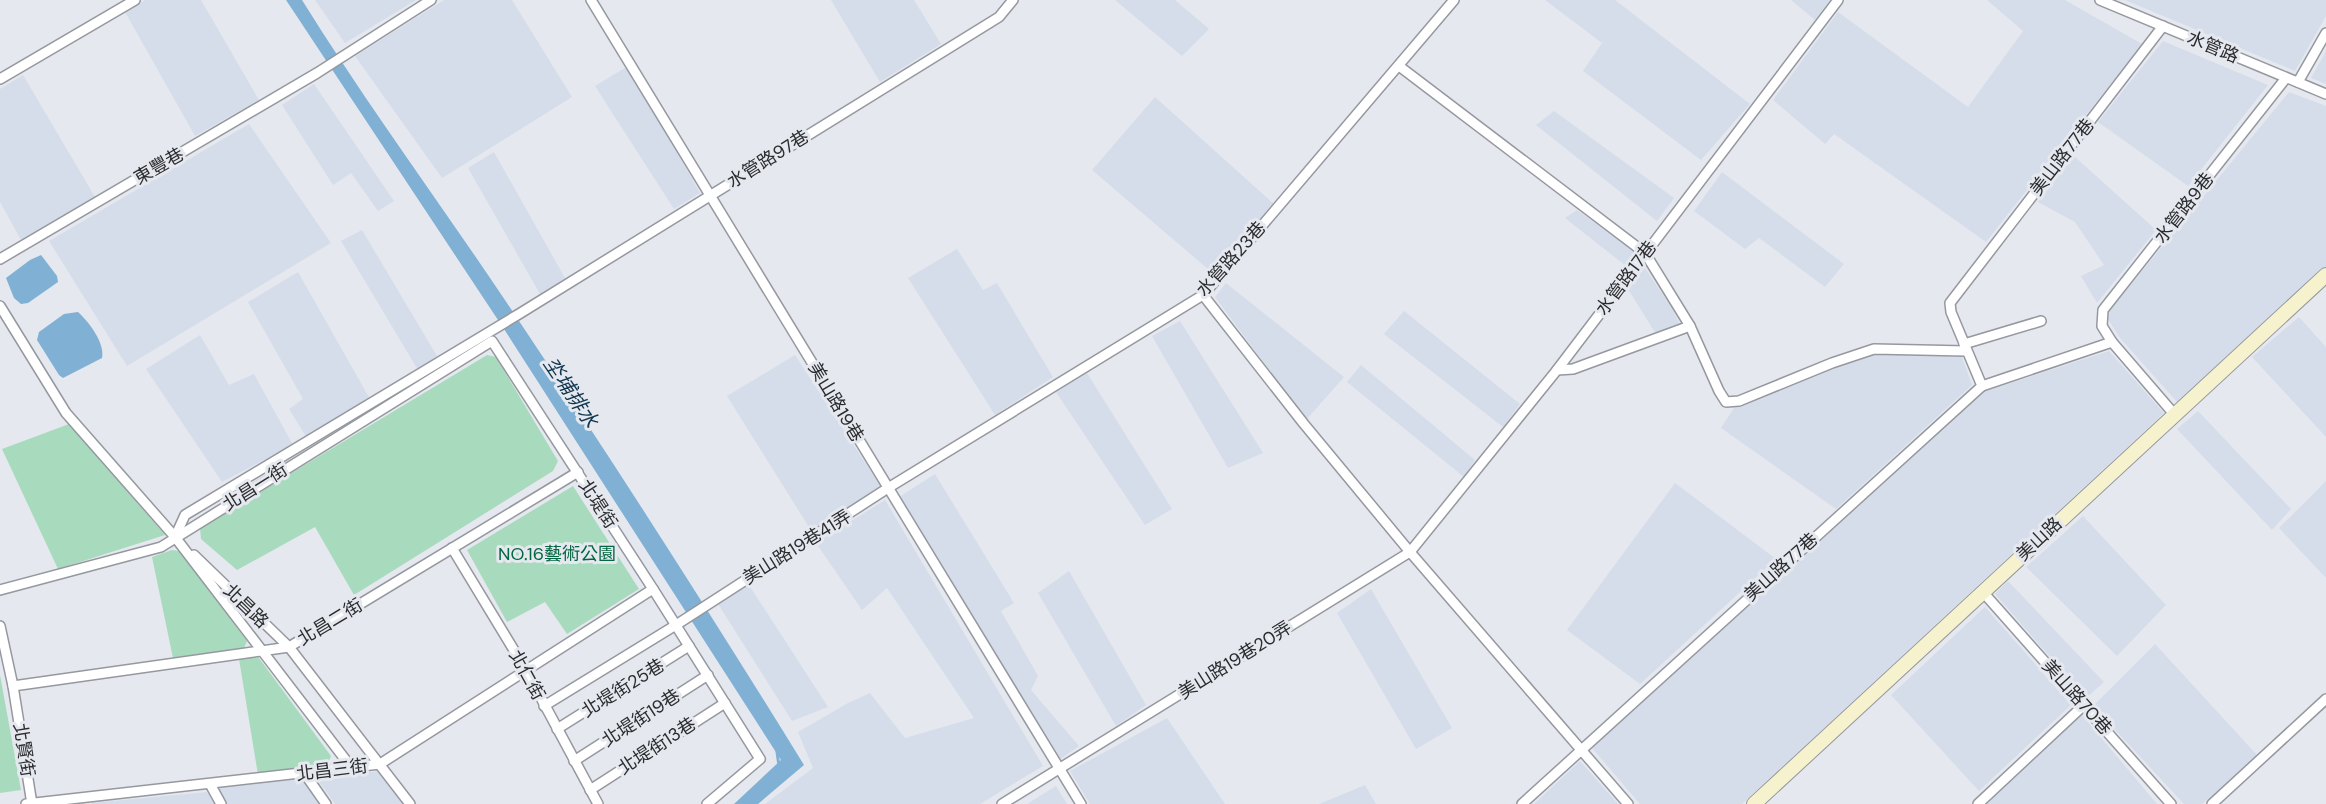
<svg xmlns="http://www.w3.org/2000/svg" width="2326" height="804" viewBox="0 0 2326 804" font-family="'DM Sans','Noto Sans TC',sans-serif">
<rect width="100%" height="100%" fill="#e5e8ee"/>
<g fill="#d6ddea">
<path d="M145 0H201L259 100 195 136 125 12Z"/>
<path d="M315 0H416L345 43Z"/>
<path d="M444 0H512L572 97 442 178 355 56Z"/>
<path d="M831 0H914L941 44 880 82Z"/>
<path d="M1115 0H1175L1209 29 1182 56Z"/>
<path d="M1545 0H1615L1750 104 1701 160 1583 71 1602 43Z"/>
<path d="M1791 0H1830L1815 20Z"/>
<path d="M1987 0H2065L2142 44 1986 242 1834 134 1825 144 1773 100 1838 12 1968 107 2023 31Z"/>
<path d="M2125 0H2326V16L2295 71Z"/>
<path d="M2163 41 2268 85 2188 186 2098 122Z"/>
<path d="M2326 51V84L2311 78Z"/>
<path d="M628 66 700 193 674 209 595 86Z"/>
<path d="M23 75 95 197 21 240 0 202V89Z"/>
<path d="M314 84 394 201 378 211 351 173 333 185 282 105Z"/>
<path d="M2289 92 2326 106V269L2178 403 2120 338 2107 318 2110 310Z"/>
<path d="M1155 97 1274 204 1215 275 1092 170Z"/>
<path d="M1554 111 1674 198 1657 221 1536 125Z"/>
<path d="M249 124 331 243 127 366 49 241Z"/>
<path d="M494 152 565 278 540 294 468 168Z"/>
<path d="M2074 156 2156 230 2097 303 2081 276 2104 265 2075 222 2038 202Z"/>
<path d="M1722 172 1844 264 1825 287 1759 238 1745 249 1694 211Z"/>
<path d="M1577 210 1638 254 1626 266 1565 218Z"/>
<path d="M362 230 437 356 418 370 341 241Z"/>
<path d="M957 249 983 290 997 283 1053 377 995 415 908 278Z"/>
<path d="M1643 265 1671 307 1681 326 1656 334 1628 289Z"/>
<path d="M298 272 370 399 307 438 289 409 303 399 248 302Z"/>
<path d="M1226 283 1344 377 1306 420 1215 297Z"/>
<path d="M1404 311 1520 404 1503 427 1384 334Z"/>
<path d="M2299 317 2326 347V437L2252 357Z"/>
<path d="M1180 321 1263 453 1228 468 1152 336Z"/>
<path d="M200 335 229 385 254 374 293 445 222 482 146 369Z"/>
<path d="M2109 351 2164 413 1742 804H1640L1592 748 1986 391Z"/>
<path d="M1876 354 1962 357 1972 385 1836 509 1721 428 1734 408 1861 357Z"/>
<path d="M795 355 881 487 812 532 727 396Z"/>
<path d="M1361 365 1475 460 1464 477 1347 382Z"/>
<path d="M1087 373 1172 509 1145 525 1056 392Z"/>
<path d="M2198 411 2291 509 2272 530 2177 429Z"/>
<path d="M935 474 1014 603 1001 611 1038 676 1031 690 1079 746 1059 760 899 497Z"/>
<path d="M2326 481V578L2279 528Z"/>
<path d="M1675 483 1776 559 1640 684 1567 630Z"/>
<path d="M885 500 1043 766 980 804H765L813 768 798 732 848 703 870 693 905 738 974 718 887 588 862 610 816 543Z"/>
<path d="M2083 516 2166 605 2117 656 2026 567Z"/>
<path d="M1069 571 1146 705 1116 726 1038 593Z"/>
<path d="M2008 581 2104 682 2086 698 1995 594Z"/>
<path d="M749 585 828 707 792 721 718 604Z"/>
<path d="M1371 589 1452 728 1416 749 1337 613Z"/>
<path d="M1985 607 2071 705 1979 791 1891 695Z"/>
<path d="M2155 644 2257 755 2202 804H2184L2093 706Z"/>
<path d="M2082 715 2157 804H1987Z"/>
<path d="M1167 718 1225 804H1090L1070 771Z"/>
<path d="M1580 761 1618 804H1534Z"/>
<path d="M380 771 403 804H335L317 779Z"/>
<path d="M302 778 319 804H226L218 787Z"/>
<path d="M1365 785 1376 804H1319Z"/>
<path d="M1056 786 1067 804H1027Z"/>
<path d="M207 792 214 804H91L92 803Z"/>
</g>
<g fill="#a8dbbd">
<path d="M487 355 496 357 558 461 553 471 354 595 315 527 237 570 201 539 200 528Z"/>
<path d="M69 424 165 535 58 569 2 449Z"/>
<path d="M573 486 639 589 567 634 545 602 507 622 467 550Z"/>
<path d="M172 550 179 551 247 641 244 648 173 658 152 557Z"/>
<path d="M253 657 259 658 331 756 327 766 258 775 239 659Z"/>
<path d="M0 675 21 790 0 793Z"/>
</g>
<g fill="#80b0d3">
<path d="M286 0H302C371 111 449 215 521 324 618 469 712 616 804 765L758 804H734L781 760 504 329Z"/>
<path d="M41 255 57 276 58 282 28 303 21 304 14 298 6 278 30 260Z"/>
<path d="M78 312C89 322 105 343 102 358L63 378 59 375 37 340 39 332 64 314Z"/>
</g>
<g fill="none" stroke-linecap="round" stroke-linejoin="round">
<path stroke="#80b0d3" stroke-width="3" d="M777 752 779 766"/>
<g stroke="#95989e" stroke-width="12">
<g id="street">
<path d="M591 0 1081 804"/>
<path d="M2100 0 2326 94"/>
<path d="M1399 66 1645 253 1690 326 1719 391 1726 402 1739 401 1832 363 1874 349 1966 351"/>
<path d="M0 79 135 0"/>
<path d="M2298 82 2326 33"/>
<path d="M0 259 317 73 431 0"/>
<path d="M1203 295 1304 424 1410 552 1628 804"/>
<path d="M0 306 66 413 175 537 351 767"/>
<path d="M2112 342 2102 326 2103 310 2286 78"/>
<path d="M1964 344 2041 321"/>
<path d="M1557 370 1573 369 1690 326"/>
<path d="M1982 386 2112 342 2174 414"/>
<path d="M175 537 185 515 519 314 999 17 1013 0"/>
<path d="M452 548 526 670 598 804"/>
<path d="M194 555 289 647 410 804"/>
<path d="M0 590 161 547 492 341 653 589 760 759 707 804"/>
<path d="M1982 591 2171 804"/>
<path d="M0 626 13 686 32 804"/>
<path d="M13 686 289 647 578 472"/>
<path d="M544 706 676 625 888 488 1203 295 1454 0"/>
<path d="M557 729 689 646"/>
<path d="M574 761 708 675"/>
<path d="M305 774 326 804"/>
<path d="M210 784 221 804"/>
<path d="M590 790 725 703"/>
<path d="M26 804 380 764 653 589"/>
<path d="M1002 804 1410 552 1557 370 1838 0"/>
<path d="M1522 804 1982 386 1951 312 1950 303 2163 26"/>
<path d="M1978 804 2084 705"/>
<path d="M2212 804 2326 699"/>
</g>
</g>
<g stroke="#95989e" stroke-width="16">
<path id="secondary" d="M1754 804 2326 275"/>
</g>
<use href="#street" stroke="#fff" stroke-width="9"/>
<use href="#secondary" stroke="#f5f2cd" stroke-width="14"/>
</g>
<g text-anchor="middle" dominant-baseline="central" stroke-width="6" stroke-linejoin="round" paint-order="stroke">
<g font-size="18" fill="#2b2c2f" stroke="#e5e8ee">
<text transform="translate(2213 47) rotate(23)">水管路</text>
<text transform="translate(2062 157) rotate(-52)">美山路77巷</text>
<text transform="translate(768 159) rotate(-32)">水管路97巷</text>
<text transform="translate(159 166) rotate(-30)">東豐巷</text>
<text transform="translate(2184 208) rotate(-52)">水管路9巷</text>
<text transform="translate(1231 259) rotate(-48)">水管路23巷</text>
<text transform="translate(1626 278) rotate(-53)">水管路17巷</text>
<text transform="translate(836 402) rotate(59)">美山路19巷</text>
<text transform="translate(255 487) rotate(-32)">北昌一街</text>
<text transform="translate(598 504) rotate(57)">北堤街</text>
<text transform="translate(2039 539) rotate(-43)">美山路</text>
<text transform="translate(797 547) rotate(-32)">美山路19巷41弄</text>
<text transform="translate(1781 567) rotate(-42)">美山路77巷</text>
<text transform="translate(246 606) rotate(44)">北昌路</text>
<text transform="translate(330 622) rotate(-31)">北昌二街</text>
<text transform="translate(1235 660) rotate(-32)">美山路19巷20弄</text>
<text transform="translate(527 675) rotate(61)">北仁街</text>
<text transform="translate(623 688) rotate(-32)">北堤街25巷</text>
<text transform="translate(2077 697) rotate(48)">美山路70巷</text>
<text transform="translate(641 718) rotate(-33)">北堤街19巷</text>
<text transform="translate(657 746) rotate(-33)">北堤街13巷</text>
<text transform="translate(24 750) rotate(81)">北賢街</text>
<text transform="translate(332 770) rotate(-7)">北昌三街</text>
</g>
<g font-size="18" fill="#056741" stroke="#e5e8ee">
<text x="557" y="554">NO.16藝術公園</text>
</g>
<g font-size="20" font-style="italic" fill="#0f364e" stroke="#e5e8ee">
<text transform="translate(571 392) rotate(56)">坔埔排水</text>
</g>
</g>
</svg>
